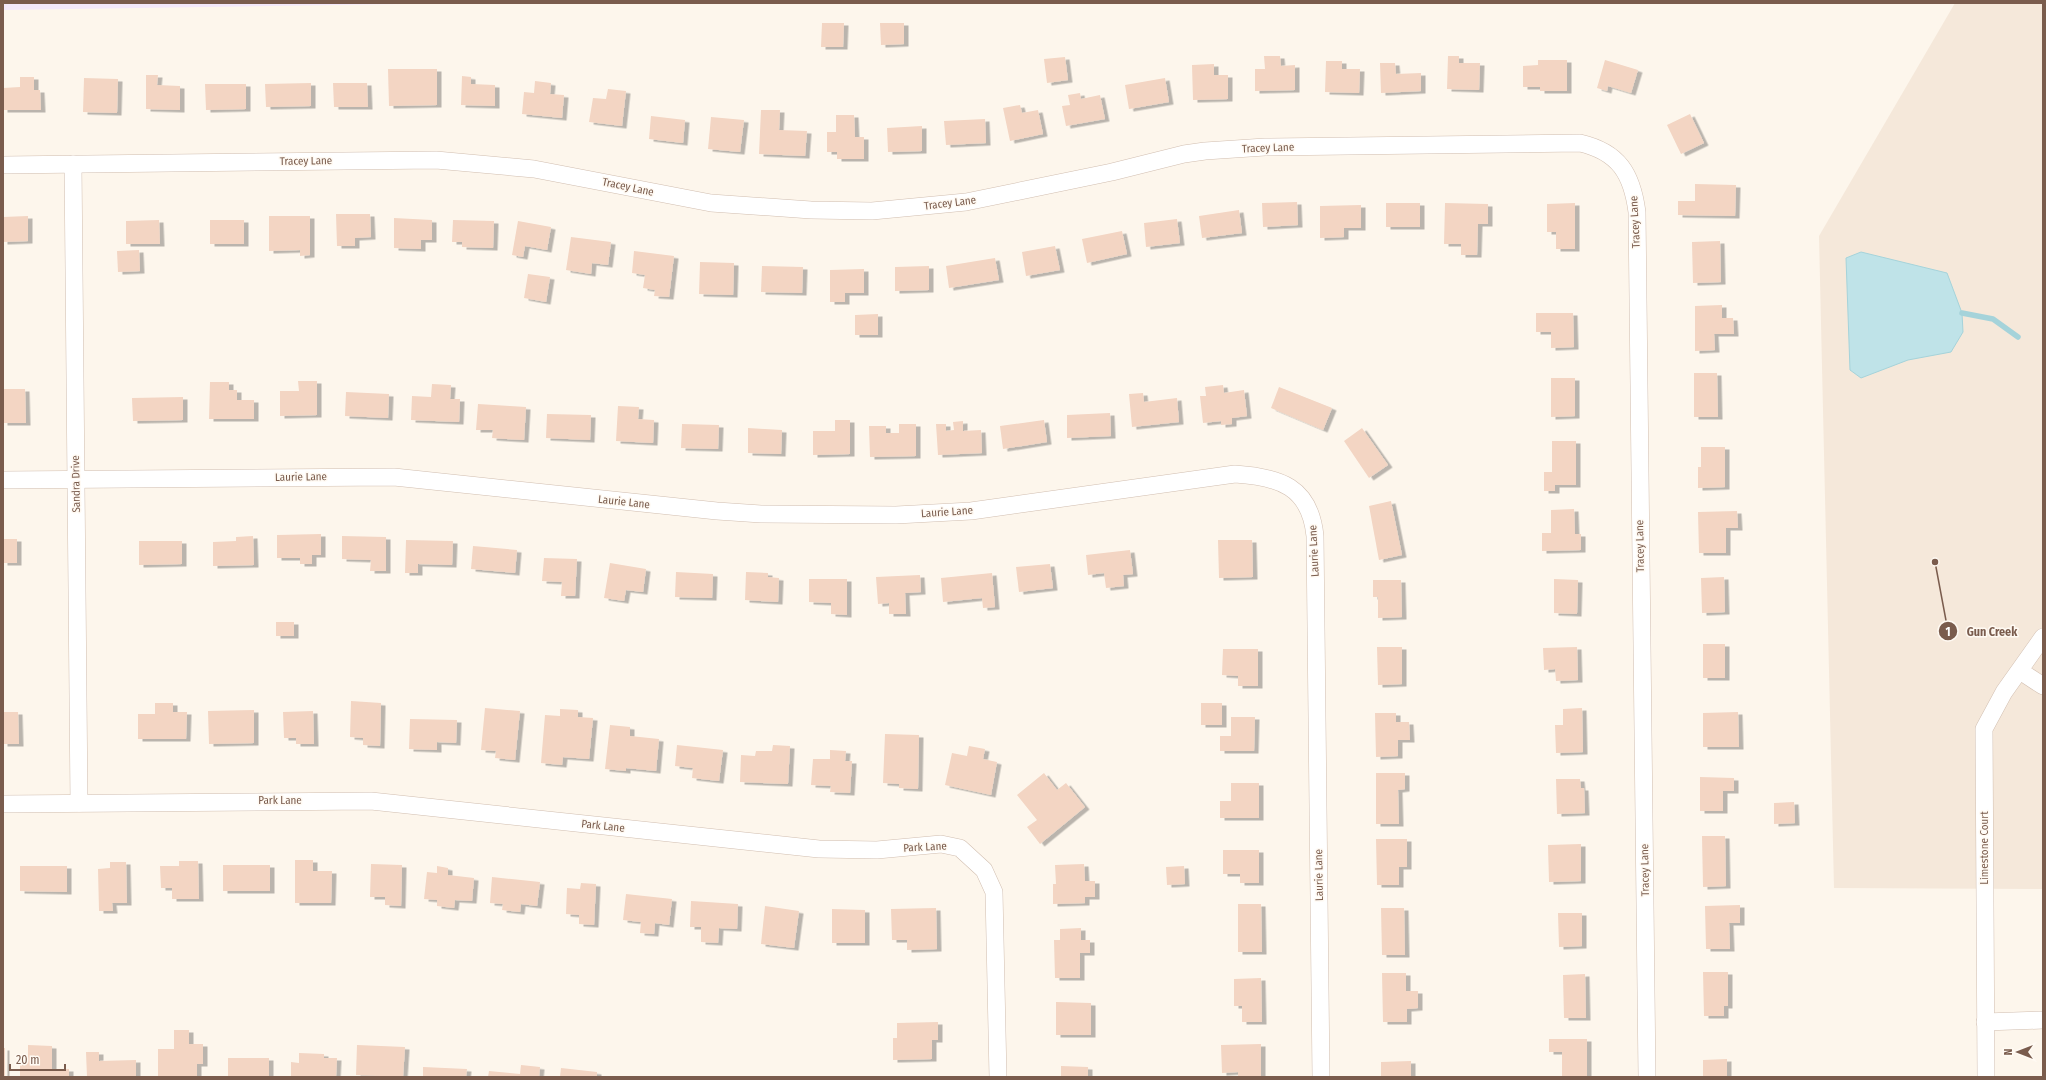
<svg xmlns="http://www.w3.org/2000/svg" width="2046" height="1080" viewBox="0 0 2046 1080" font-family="'Fira Sans Condensed',sans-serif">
<defs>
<filter id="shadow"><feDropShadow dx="4.5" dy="2.5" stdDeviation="0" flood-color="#0004"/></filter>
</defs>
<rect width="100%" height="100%" fill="#fdf6ec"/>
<path fill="#f5e8da" d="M1955 3H2043V889L1834 888 1819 236Z"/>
<path fill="#f3e8fa" d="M3 3H470L3 10Z"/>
<path fill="#bfe3e8" stroke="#a5d3da" d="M1861 252 1947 273 1962 313 1963 332 1951 352 1908 360 1861 378 1850 370 1846 258Z"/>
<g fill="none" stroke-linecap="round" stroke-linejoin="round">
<path stroke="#a5d3da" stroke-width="5.5" d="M1962 313 1993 319 2018 337"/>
</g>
<g fill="#f3d5c3" filter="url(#shadow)">
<path d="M822 23H844L843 47H821Z"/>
<path d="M880 23H904V44L881 45Z"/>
<path d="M1264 56H1280L1281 66 1295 65V90L1255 91V69H1265Z"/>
<path d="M1448 56H1459V63H1480L1479 90 1447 89Z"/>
<path d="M1065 57 1068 80 1047 83 1044 59Z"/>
<path d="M1538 60H1567V91H1540V87H1523V66L1538 65Z"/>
<path d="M1605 60 1638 70 1631 93 1608 86 1607 91 1597 88Z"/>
<path d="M1326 61H1342V69H1360L1359 93 1325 92Z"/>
<path d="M1380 63H1395L1396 74 1421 73V91L1381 93Z"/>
<path d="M1214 64V75H1228V99L1193 100 1192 65Z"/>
<path d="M388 69H437V105L389 106Z"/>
<path d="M146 75H158L157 85 180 86V110L146 109Z"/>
<path d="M462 76 471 77V84L495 85V106L461 105Z"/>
<path d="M20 77H34V90H40L41 110H3V88L20 87Z"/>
<path d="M84 78 118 79 117 113 83 112Z"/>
<path d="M1165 78 1169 102 1129 109 1125 85Z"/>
<path d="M535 81 551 83 550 94 564 95 562 118 522 114 524 92 534 93Z"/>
<path d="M311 83V106L266 107 265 84Z"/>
<path d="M333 83H367L368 107H334Z"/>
<path d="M205 84H246V109L206 110Z"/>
<path d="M608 89 626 91 622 126 589 122 593 98 606 99Z"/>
<path d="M1080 93 1081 99 1100 95 1105 119 1066 126 1062 106 1070 105 1068 95Z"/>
<path d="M1020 105 1022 113 1038 110 1043 134 1010 141 1003 108Z"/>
<path d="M761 110H780L779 130 807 131 805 156 759 154Z"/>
<path d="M1690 114 1704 143 1681 154 1667 125Z"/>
<path d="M836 115H854L855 137H864V159H837V152H827V132H836Z"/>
<path d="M651 116 685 120 683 143 649 139Z"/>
<path d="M711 117 744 120 740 152 708 149Z"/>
<path d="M985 119 986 143 946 145 944 121Z"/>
<path d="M922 126V151L888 152 887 128Z"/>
<path d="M1695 184 1736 185 1735 216 1678 215V201H1695Z"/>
<path d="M1297 202 1298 225 1263 227 1262 203Z"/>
<rect x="1386" y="203" width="34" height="24"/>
<path d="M1445 203 1488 204V224H1478L1477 255H1461V244H1444Z"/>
<path d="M1575 203V249H1556V232H1547V204Z"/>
<path d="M1361 205V228H1344V237L1320 238V206Z"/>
<path d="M1239 210 1242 233 1202 238 1199 216Z"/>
<path d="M336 214H370L371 237 355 238V246H337Z"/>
<path d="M28 216V241L3 242V217Z"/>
<path d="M269 216H310V255L300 256V250L269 251Z"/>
<path d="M394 218 432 220V240H421V249L394 248Z"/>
<path d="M1177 219 1180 243 1146 247 1144 223Z"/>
<path d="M159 220 160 244H126V221Z"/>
<rect x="210" y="220" width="34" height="24"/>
<path d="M453 220 494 221 493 248 462 247V242H452Z"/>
<path d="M518 221 551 227 547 250 525 246 523 257 512 255Z"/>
<path d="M1122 231 1127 254 1087 263 1082 239Z"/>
<path d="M571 237 611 242 608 265 592 263 591 274 566 270Z"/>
<path d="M1720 241 1721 282 1693 283 1692 242Z"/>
<path d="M1055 246 1060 270 1026 276 1022 252Z"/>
<path d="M139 250 140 271 118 272 117 251Z"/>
<path d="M634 251 674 256 669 297 654 296 655 290 643 288 645 275 632 273Z"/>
<path d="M995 258 999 280 949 288 946 266Z"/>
<path d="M700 262 734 263 733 295 699 294Z"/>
<path d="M762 266 803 267 802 293 761 292Z"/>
<path d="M929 266V290L895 291V267Z"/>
<path d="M864 269V293H845V302H830V270Z"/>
<path d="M528 274 550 277 546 302 524 298Z"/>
<path d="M1722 305V318H1733L1734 334H1714L1715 350 1695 351V306Z"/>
<path d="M1536 313H1573L1574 347 1551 348V332H1536Z"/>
<path d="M878 314V335H855V315Z"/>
<path d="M1694 373H1717L1718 417H1694Z"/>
<path d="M1551 378H1575V416L1551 417Z"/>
<path d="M298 381H317V415L280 416V391H299Z"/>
<path d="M210 382H229V390H237V400H254V419H209Z"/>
<path d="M432 384 451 385 450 399H460L459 422 411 420 412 396 431 397Z"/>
<path d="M1223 385 1224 393 1244 390 1247 416 1232 418V424L1221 425V421L1203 423 1200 396H1206L1205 387Z"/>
<path d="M1279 387 1332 408 1323 430 1271 408Z"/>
<path d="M3 389H25L26 423H3Z"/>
<path d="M346 392 389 394 388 418 345 416Z"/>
<path d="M1143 393 1144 402 1177 398 1179 422 1132 427 1129 394Z"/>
<path d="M183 397V420L133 421 132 398Z"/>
<path d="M478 404 526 407 524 440 492 438 493 430H476Z"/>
<path d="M618 406 639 407 638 419 654 420 653 443 616 441Z"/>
<path d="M1110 413 1111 436 1067 438V415Z"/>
<path d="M547 414 591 415 590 440 546 438Z"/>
<path d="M835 420H850V454L813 455V431H835Z"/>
<path d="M1044 420 1047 442 1003 449 1000 426Z"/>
<path d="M963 421V431L981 430 982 453 938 455 936 424H946V431L954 430 953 422Z"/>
<path d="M682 424 719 425 718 449 681 448Z"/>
<path d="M899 424H916V456L870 457 869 426H886V433H899Z"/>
<path d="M748 428 782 430 781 454 748 453Z"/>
<path d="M1362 428 1388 465 1369 478 1344 441Z"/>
<path d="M1552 441H1576V485H1555V491H1544V472H1552Z"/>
<path d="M1701 447H1725V487L1698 488V467H1701Z"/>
<path d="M1391 501 1402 555 1379 560 1369 506Z"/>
<path d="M1574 509 1575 534H1581V550L1542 551V533H1551V510Z"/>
<path d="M1737 511 1738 528H1726V553H1699L1698 512Z"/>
<path d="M321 534V555H312V564H300V558H277V535Z"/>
<path d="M253 536 254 565 213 566V542L236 541V537Z"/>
<path d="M342 536 386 537V571H370L371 560 342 559Z"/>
<rect x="3" y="539" width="14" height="24"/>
<path d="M406 540 453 541 452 565 418 564V573H405Z"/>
<path d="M1218 540H1252L1253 577 1219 578Z"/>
<path d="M139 541H182V564L139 565Z"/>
<path d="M473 546 517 550 515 573 471 569Z"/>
<path d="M1130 550 1133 574 1123 575 1124 586 1106 588 1104 573 1088 575 1086 555Z"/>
<path d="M544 558 577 559 575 596H561L562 582 542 581Z"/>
<path d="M610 563 646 569 643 592 626 590 624 601 604 598Z"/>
<path d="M1050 564 1053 588 1019 592 1016 567Z"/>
<path d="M676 572 713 574 712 598 675 597Z"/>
<path d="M746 572 768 573V577L779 578 778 602 745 600Z"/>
<path d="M992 573 995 607 983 608 982 598 943 602 941 578Z"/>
<path d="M920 575 921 592 905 593 906 614H889V603L878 604 876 577Z"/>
<path d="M1724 577 1725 612 1702 613 1701 578Z"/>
<path d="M809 579H847V615L831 614V603L809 602Z"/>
<path d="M1554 579 1578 580 1577 614 1554 613Z"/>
<path d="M1373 580H1401L1402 617 1378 618V597H1373Z"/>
<rect x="276" y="622" width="18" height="14"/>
<rect x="1703" y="644" width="22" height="34"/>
<path d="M1377 647H1402V684L1378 685Z"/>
<path d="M1577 647 1578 680 1556 681 1555 669 1544 670 1543 648Z"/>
<path d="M1223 649H1258V686H1238V676L1222 675Z"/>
<path d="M351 701 381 703 380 746 363 745V738L350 737Z"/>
<path d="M155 703H173V712H187L186 739H138V714H155Z"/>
<rect x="1201" y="703" width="21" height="22"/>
<path d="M485 708 520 711 515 760 495 758 496 751 481 750Z"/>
<path d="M1582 708 1583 752 1556 753 1555 725H1563V709Z"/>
<path d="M560 709 578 710V717L593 718 589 759 563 757 562 765 541 763 545 715 560 716Z"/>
<path d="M254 710V743L209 744 208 711Z"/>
<path d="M313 711 314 744H296V738H284L283 712Z"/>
<path d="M3 712H18L19 744H3Z"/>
<path d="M1738 712 1739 747H1703V713Z"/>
<path d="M1375 713H1396V722H1409L1410 740H1398V756L1376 757Z"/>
<path d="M1231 717H1255L1254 751H1220V736H1231Z"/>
<path d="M410 719 457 720 456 743 437 742V750L409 749Z"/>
<path d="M610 725 630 727V736L659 739 656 771 626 768V771L605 769Z"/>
<path d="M885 734 919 735 918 789 899 788V784L883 783Z"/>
<path d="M677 745 723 750 719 781 692 778 693 768 675 766Z"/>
<path d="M773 745 790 746 788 784 740 782 741 755 755 756 756 751H772Z"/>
<path d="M969 746 985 749 983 759 997 762 991 795 945 785 952 753 967 756Z"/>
<path d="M830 750 846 751 845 761H852L850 793 830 792 831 786 811 785 813 759H830Z"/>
<path d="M1044 773 1057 790 1066 783 1085 807 1040 844 1027 827 1037 820 1017 795Z"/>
<path d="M1376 773H1405V789L1398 790 1399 824H1376Z"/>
<path d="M1700 777 1734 778V791H1723V811H1700Z"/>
<path d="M1556 779H1580L1581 788H1584L1585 813 1557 814Z"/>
<path d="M1231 783H1259V818H1220V801H1231Z"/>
<path d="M1794 802 1795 823 1774 824V803Z"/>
<path d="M1702 836H1725L1726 886 1703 887Z"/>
<path d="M1376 839H1407V867H1399V885H1377Z"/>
<path d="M1581 844V881L1549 882 1548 845Z"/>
<path d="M1223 850H1259V883H1240V874H1223Z"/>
<path d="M295 860H313V871H332L331 903H295Z"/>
<path d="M179 861H198L199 899H172V888H161L160 866H179Z"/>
<path d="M110 862H126L127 903H112L113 911H99L98 869 110 868Z"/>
<path d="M371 864 402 865 401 906 385 905V897H370Z"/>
<path d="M1084 864 1085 881H1095V897H1085V903L1053 904V884H1056L1055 865Z"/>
<rect x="223" y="865" width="47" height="26"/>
<path d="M20 866H67V892L20 891Z"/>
<path d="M437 866 448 868V875L474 878 472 901 455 900 454 908 437 906V900L424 899 427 872 437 873Z"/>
<path d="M1184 866 1185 884 1167 885 1166 867Z"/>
<path d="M492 877 540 882 537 906 521 904 520 912 502 910 503 904 490 903Z"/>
<path d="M581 883 596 884 594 925 579 924V915L566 914 567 888 580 889Z"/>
<path d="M626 894 672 899 669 925 655 923 654 934 640 933 641 922 623 920Z"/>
<path d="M691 901 738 904 737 929 719 928 718 943 701 942V927H690Z"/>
<path d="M1238 904H1261L1262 952H1238Z"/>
<path d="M1740 905V923H1729L1730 949H1706L1705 906Z"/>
<path d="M765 906 799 911 794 948 761 944Z"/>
<path d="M936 908 937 949 907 950V940H892L891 909Z"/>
<path d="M1381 908H1404L1405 955H1382Z"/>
<path d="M832 909 865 910V943H832Z"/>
<path d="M1558 913H1582V946L1559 947Z"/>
<path d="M1081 928V940H1090V953H1080V978H1055L1054 940H1060V929Z"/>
<path d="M1703 972H1728V1006H1724V1016H1704Z"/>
<path d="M1382 973H1406V991H1418V1008L1407 1009V1022H1383Z"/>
<path d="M1585 974 1586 1018H1564L1563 975Z"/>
<path d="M1261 978 1262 1022H1242V1006H1234V979Z"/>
<path d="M1056 1002 1091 1003V1035H1056Z"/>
<path d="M938 1022V1040H932V1059L893 1060V1038H897V1023Z"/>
<path d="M174 1030H189V1044H203V1064H197V1077H158V1049H174Z"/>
<path d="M1549 1039H1587V1077H1562V1052H1549Z"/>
<path d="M1261 1044V1077H1238V1072L1222 1073 1221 1045Z"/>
<path d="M28 1045 52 1046V1069H69V1077H20V1062H28Z"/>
<path d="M357 1045 405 1047 403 1077 356 1075Z"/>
<rect x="3" y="1048" width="2" height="29"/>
<path d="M86 1052H99V1061L136 1060V1077H87Z"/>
<path d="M299 1053 324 1054V1058H337L336 1077H291V1062L299 1063Z"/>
<rect x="228" y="1058" width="41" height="19"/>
<path d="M1727 1059V1077H1703V1060Z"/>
<path d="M1411 1061V1077H1381V1062Z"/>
<path d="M521 1065 540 1067 539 1077H488L489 1071 520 1074Z"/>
<path d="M1061 1066 1088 1067V1077H1061Z"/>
<path d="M423 1067 467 1069 466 1077H423Z"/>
<path d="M561 1068 597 1072V1077H560Z"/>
</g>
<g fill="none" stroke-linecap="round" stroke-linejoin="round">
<g stroke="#d1beb0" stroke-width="18">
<g id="street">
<path d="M73 164 79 803"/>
<path d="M3 165 436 160 534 169 711 203 811 210 872 211 966 202 1112 172 1184 154 1205 151 1265 147 1580 143C1619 152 1632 174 1637 212L1647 1077"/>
<path d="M3 480 394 477 717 511 761 514 896 515 971 511 1235 474C1279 477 1310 486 1315 536L1321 1077"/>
<path d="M2020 671 2043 686"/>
<path d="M3 804 371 801 819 849 877 850 941 844 960 848 984 870 994 892 998 1077"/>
<path d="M1985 1022 2043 1020"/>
<path d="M1986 1077 1984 729 2004 692 2043 637"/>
</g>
</g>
<use href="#street" stroke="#fff" stroke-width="17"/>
</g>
<g text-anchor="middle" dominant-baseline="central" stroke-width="3" stroke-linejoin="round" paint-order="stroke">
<g font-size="11" fill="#7a5c4d" stroke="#fffaf3">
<text transform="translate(1268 148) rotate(-2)">Tracey Lane</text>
<text transform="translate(306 161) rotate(-1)">Tracey Lane</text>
<text transform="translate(628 187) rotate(12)">Tracey Lane</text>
<text transform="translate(950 203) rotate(-7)">Tracey Lane</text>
<text transform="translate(1635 222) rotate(-93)">Tracey Lane</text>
<text transform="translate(301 477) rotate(-1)">Laurie Lane</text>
<text transform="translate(76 484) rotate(-91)">Sandra Drive</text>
<text transform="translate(624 502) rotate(6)">Laurie Lane</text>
<text transform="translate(947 512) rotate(-4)">Laurie Lane</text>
<text transform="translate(1640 546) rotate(-91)">Tracey Lane</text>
<text transform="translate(1314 551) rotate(-93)">Laurie Lane</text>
<text x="280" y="800">Park Lane</text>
<text transform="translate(603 826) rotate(6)">Park Lane</text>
<text transform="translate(925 847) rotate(-3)">Park Lane</text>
<text transform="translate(1984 848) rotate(-90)">Limestone Court</text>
<text transform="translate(1645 870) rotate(-91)">Tracey Lane</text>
<text transform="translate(1319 875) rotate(-91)">Laurie Lane</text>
</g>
</g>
<path fill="none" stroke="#7a5c4d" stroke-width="1.5" d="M1935 562L1948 631"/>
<g fill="#7a5c4d" stroke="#fffaf3" stroke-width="1.5">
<circle cx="1935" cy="562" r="4"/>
<circle cx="1948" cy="631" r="10"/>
</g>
<g font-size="12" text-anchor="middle" font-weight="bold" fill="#fff">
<text x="1948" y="636">1</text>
</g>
<g font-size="12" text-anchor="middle" font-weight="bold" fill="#7a5c4d" stroke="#fffaf3" stroke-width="3" stroke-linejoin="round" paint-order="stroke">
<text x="1992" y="636">Gun Creek</text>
</g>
<rect width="2046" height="1080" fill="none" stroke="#7a5c4d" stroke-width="8"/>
<g transform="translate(2018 1052) rotate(270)" stroke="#fffaf3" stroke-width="3" paint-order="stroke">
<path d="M0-3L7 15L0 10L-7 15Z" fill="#7a5c4d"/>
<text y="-6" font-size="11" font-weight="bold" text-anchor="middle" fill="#7a5c4d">N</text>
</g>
<path d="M10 1064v6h55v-6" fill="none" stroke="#7a5c4d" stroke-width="2"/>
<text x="16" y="1064" font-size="12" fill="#7a5c4d" stroke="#fffaf3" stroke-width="3" paint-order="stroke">20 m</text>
</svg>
